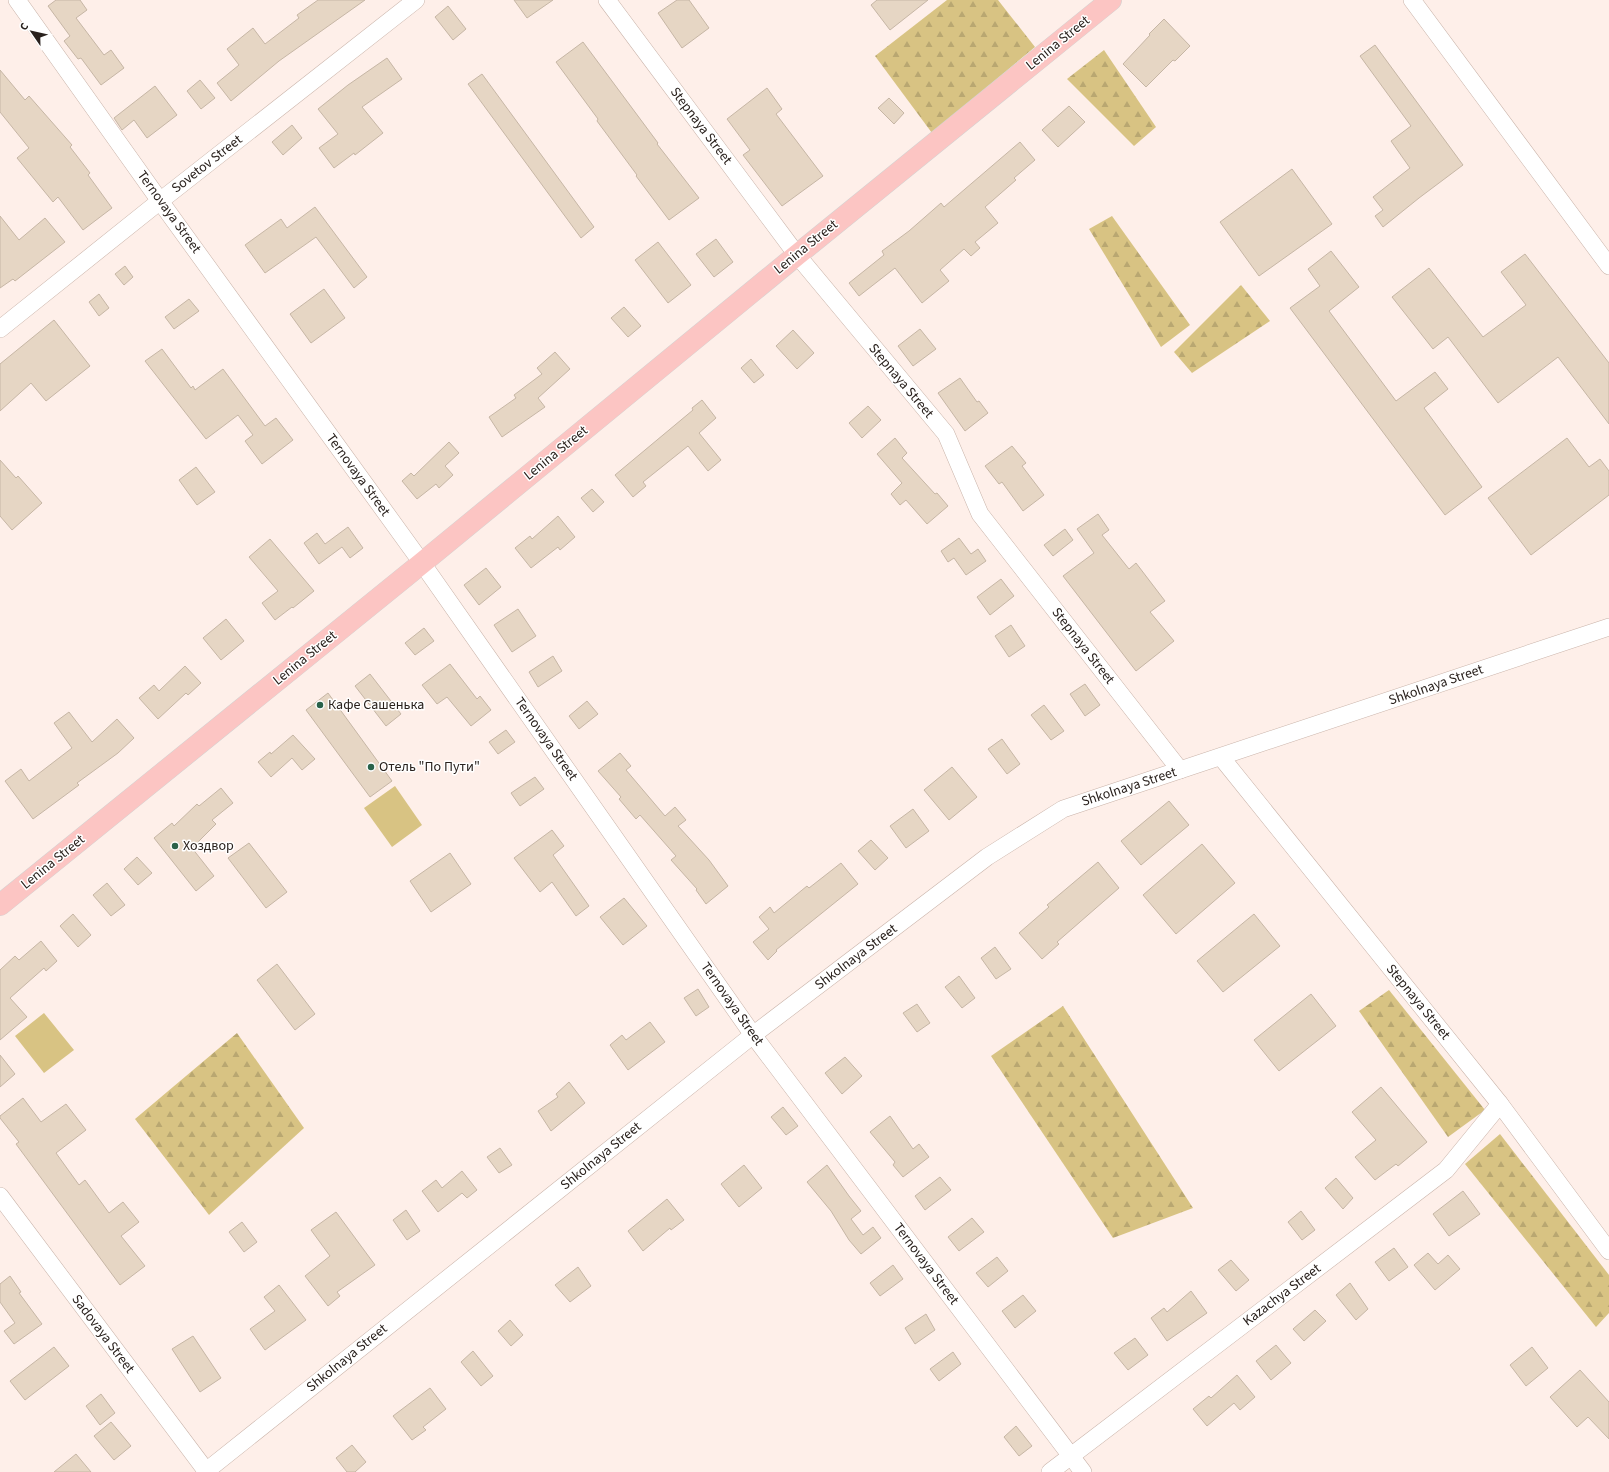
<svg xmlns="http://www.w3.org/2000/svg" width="1609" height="1472" viewBox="0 0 1609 1472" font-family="'Source Sans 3',sans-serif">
<defs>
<pattern id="forest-firs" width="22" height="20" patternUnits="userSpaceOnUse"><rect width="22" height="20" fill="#d8c383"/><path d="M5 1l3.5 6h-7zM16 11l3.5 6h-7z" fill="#b9a771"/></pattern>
</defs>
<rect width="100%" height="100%" fill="#feefe9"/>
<g fill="url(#forest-firs)">
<path d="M947 0H998L1035 47 932 133 875 56Z"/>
<path d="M1104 50 1156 127 1134 146 1067 79Z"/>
<path d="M1112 216 1190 325 1161 347 1089 229Z"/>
<path d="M1241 285 1270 321 1192 373 1174 352Z"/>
<path d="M1389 990 1485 1110 1448 1137 1359 1011Z"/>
<path d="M1063 1006 1193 1208 1113 1238 991 1056Z"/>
<path d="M237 1033 304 1128 209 1215 135 1119Z"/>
<path d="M1500 1134 1609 1275V1313L1596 1327 1465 1164Z"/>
</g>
<g fill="#d8c383">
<path d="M395 786 422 825 392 847 364 808Z"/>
<path d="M44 1013 74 1050 44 1073 15 1036Z"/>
</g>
<g fill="#e6d6c4" stroke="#c6b6a5">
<path d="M56 0H80L87 10 76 18 104 55 111 50 124 68 101 85 81 58 78 59 64 41 70 36 48 6Z"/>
<path d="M318 0H365L279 61 231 101 217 83 239 65 227 49 253 28 265 44 299 18 297 15Z"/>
<path d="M514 0H553L527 18Z"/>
<path d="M677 0H689L709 28 682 48 658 13Z"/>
<path d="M877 0H928L890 30 871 5Z"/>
<path d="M448 6 466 29 453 40 435 17Z"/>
<path d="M1164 19 1190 46 1175 61 1173 60 1146 87 1123 64 1150 35 1149 34Z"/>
<path d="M583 42 658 143 657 144 699 198 669 220 636 176 637 175 597 121 598 119 556 62Z"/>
<path d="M1375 45 1463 165 1419 198 1383 227 1375 216 1383 210 1373 197 1410 168 1391 141 1411 126 1360 56Z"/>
<path d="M387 58 402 79 362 107 383 133 355 155 354 153 334 168 319 148 338 134 318 109 348 85Z"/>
<path d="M0 70 25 100 29 96 72 145 70 147 90 173 88 175 112 208 83 230 58 197 53 202 17 158 29 148 0 112Z"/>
<path d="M482 74 594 227 581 238 468 84Z"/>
<path d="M200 80 215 98 201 109 187 91Z"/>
<path d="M155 86 177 115 147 138 134 120 122 130 114 118Z"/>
<path d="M767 88 782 109 776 114 823 176 782 206 743 155 750 150 727 119Z"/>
<path d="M889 98 904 113 894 124 878 108Z"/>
<path d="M1069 106 1085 122 1058 147 1042 130Z"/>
<path d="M292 125 302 138 283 155 272 142Z"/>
<path d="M1020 142 1035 160 1014 178 1016 180 985 207 998 223 975 242 980 248 971 256 964 249 940 270 949 281 922 303 895 268 859 296 849 283 884 255 882 251 909 231 941 203 944 207Z"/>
<path d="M1292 169 1332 224 1259 276 1220 222Z"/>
<path d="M315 207 367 277 354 288 316 237 265 273 245 245 281 219 287 228Z"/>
<path d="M0 216 19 240 45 218 65 242 15 281 13 279 0 288Z"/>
<path d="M716 239 733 262 714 277 696 254Z"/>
<path d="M658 242 691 285 668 303 635 260Z"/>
<path d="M1331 251 1359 287 1329 311 1396 401 1435 372 1448 389 1424 408 1482 487 1445 515 1290 308 1320 286 1308 269Z"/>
<path d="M1525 254 1609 363V424L1558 357 1498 403 1448 337 1433 349 1392 297 1429 268 1483 337 1526 305 1501 272Z"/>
<path d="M125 266 133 277 124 285 115 274Z"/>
<path d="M324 289 345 318 311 343 290 314Z"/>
<path d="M99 294 109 308 99 316 89 302Z"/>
<path d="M189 299 199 311 174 329 165 317Z"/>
<path d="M624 307 641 326 628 337 611 318Z"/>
<path d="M54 320 90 366 46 401 31 383 0 411V364Z"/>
<path d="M920 329 936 349 913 366 898 346Z"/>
<path d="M793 330 814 353 797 369 776 346Z"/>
<path d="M162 349 191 388 193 386 195 390 223 369 265 426 276 418 293 440 262 464 245 441 253 435 238 415 206 439 145 361Z"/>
<path d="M555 352 570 369 538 398 545 407 502 437 489 417 516 398 514 395 542 374 537 368Z"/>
<path d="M751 359 764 375 754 383 741 368Z"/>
<path d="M960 378 977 402 979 401 988 413 965 431 938 393Z"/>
<path d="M702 400 716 418 699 433 721 460 708 471 688 446 643 482 646 486 633 497 615 475 693 410 692 408Z"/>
<path d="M868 406 881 420 862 438 849 423Z"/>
<path d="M895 438 907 453 902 458 935 494 937 493 948 506 927 524 906 500 900 505 891 494 902 483 877 454Z"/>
<path d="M1567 438 1589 467 1600 459 1609 471V495L1531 555 1488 498Z"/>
<path d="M449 442 459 453 445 466 453 475 439 488 436 484 417 499 402 481 411 473 414 476Z"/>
<path d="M1012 446 1026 463 1022 466 1044 495 1023 511 1002 482 999 484 985 466Z"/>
<path d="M0 460 16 478 18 476 42 503 12 530 0 516Z"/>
<path d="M196 467 215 492 197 505 179 480Z"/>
<path d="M592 489 604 502 593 512 581 498Z"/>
<path d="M1098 514 1109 530 1102 535 1129 569 1136 563 1165 601 1150 612 1174 641 1136 671 1063 576 1094 553 1077 529Z"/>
<path d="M558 516 575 537 560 550 558 547 531 568 515 548 530 536 532 539Z"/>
<path d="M348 527 363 548 350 558 342 547 319 564 304 543 317 533 325 544Z"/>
<path d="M1065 529 1073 540 1053 556 1044 545Z"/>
<path d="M959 538 971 554 978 549 986 561 966 575 954 558 948 562 941 551Z"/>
<path d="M270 539 314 591 293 608 292 607 275 620 262 603 278 591 249 557Z"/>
<path d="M486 568 501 587 479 605 464 585Z"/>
<path d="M1001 579 1014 596 990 615 977 597Z"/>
<path d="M518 609 536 636 512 652 494 625Z"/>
<path d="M226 619 244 641 221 660 203 638Z"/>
<path d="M1011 625 1025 646 1009 657 995 636Z"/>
<path d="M424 628 434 641 415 655 405 643Z"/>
<path d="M553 656 562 671 538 687 529 672Z"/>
<path d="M450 664 477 699 480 696 491 710 471 726 447 697 437 704 422 685Z"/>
<path d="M185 666 201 683 188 695 186 693 158 719 139 698 154 685 159 691Z"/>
<path d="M370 674 401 714 386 726 355 686Z"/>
<path d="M1085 684 1100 705 1085 716 1070 694Z"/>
<path d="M328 693 392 781 370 797 306 710Z"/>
<path d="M587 701 598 714 579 729 569 716Z"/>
<path d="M1044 705 1064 731 1051 740 1031 715Z"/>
<path d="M69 712 92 742 117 719 134 738 118 753 77 783 79 785 33 819 5 781 21 769 29 781 72 748 54 723Z"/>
<path d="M506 730 515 742 498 754 489 742Z"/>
<path d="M293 735 315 759 302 770 292 758 271 777 258 762 270 752 271 754Z"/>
<path d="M1002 739 1020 764 1007 774 988 749Z"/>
<path d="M620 753 631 766 626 770 665 816 675 807 686 820 678 826 709 860 728 886 706 904 696 890 697 889 671 860 676 856 640 815 636 819 619 799 621 797 598 771Z"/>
<path d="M952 767 977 797 949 820 924 790Z"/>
<path d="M535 777 544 789 520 806 511 793Z"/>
<path d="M221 788 233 803 212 820 216 824 192 848 214 876 196 891 154 838 172 823 174 826 197 804 199 806Z"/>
<path d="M1169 801 1189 825 1141 865 1121 841Z"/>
<path d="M913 809 929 831 906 848 890 826Z"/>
<path d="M552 830 564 846 553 855 589 906 576 916 552 882 540 892 514 858Z"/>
<path d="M871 840 888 858 875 870 858 851Z"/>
<path d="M249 843 287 892 266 908 228 858Z"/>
<path d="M1202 844 1235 883 1176 934 1143 895Z"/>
<path d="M450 853 471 884 431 912 410 881Z"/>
<path d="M137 857 152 873 138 885 124 869Z"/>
<path d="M1098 862 1119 888 1057 942 1059 944 1042 959 1019 933 1049 907 1047 905Z"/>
<path d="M841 863 858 884 776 950 777 951 768 960 753 942 769 929 759 917 770 907 774 913 807 886 809 888Z"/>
<path d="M107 883 125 905 111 916 93 895Z"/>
<path d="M624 898 647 926 623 945 600 917Z"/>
<path d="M73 914 91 935 78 947 60 926Z"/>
<path d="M1254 914 1280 946 1223 992 1197 961Z"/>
<path d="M41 941 57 961 46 971 44 968 10 998 27 1017 0 1040V970L15 956 19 960Z"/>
<path d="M995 947 1011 969 996 979 981 958Z"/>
<path d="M277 964 315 1014 295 1030 257 980Z"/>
<path d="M959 976 975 998 962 1008 945 987Z"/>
<path d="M698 989 709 1007 696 1016 684 998Z"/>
<path d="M1311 994 1336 1026 1279 1071 1254 1040Z"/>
<path d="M917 1004 930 1023 917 1032 903 1013Z"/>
<path d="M650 1022 665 1042 628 1070 610 1045 622 1035 626 1040Z"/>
<path d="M0 1055 15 1074 0 1087Z"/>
<path d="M845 1057 862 1076 842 1094 825 1073Z"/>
<path d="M569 1082 585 1103 551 1131 538 1111 558 1097 556 1094Z"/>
<path d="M1381 1087 1427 1142 1398 1166 1396 1164 1375 1180 1355 1157 1376 1140 1352 1112Z"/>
<path d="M23 1098 41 1122 66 1104 86 1130 56 1153 79 1185 85 1180 109 1213 123 1202 139 1222 121 1236 145 1266 120 1285 16 1144 19 1142 0 1118V1116Z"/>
<path d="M783 1107 798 1126 786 1135 771 1117Z"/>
<path d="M890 1116 913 1149 919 1144 929 1157 903 1177 893 1165 895 1162 870 1132Z"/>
<path d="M500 1148 512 1165 499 1173 487 1157Z"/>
<path d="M744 1165 762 1188 739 1207 721 1184Z"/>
<path d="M827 1165 849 1196 861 1211 851 1219 863 1235 873 1227 881 1238 861 1254 849 1240 831 1211 807 1182Z"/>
<path d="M462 1171 477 1190 467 1198 462 1193 438 1212 422 1191 436 1180 442 1188Z"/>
<path d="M940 1177 951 1190 925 1210 915 1196Z"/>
<path d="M1336 1178 1353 1198 1343 1209 1325 1188Z"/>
<path d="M1463 1191 1480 1214 1449 1236 1433 1214Z"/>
<path d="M667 1199 684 1220 671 1230 670 1228 643 1251 628 1231Z"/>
<path d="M406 1210 420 1231 407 1240 393 1220Z"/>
<path d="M1301 1211 1315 1230 1302 1240 1288 1222Z"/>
<path d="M336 1212 375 1265 337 1292 340 1296 328 1306 305 1276 330 1256 311 1230Z"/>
<path d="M972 1218 984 1232 959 1251 948 1237Z"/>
<path d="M242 1222 257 1242 244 1252 229 1232Z"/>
<path d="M1394 1248 1408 1267 1389 1281 1375 1262Z"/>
<path d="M1428 1253 1438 1264 1448 1255 1460 1269 1435 1290 1414 1265Z"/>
<path d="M997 1257 1008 1271 988 1287 976 1273Z"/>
<path d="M1231 1260 1249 1280 1236 1291 1218 1270Z"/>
<path d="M893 1265 903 1279 880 1296 870 1283Z"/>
<path d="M578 1267 591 1286 570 1302 555 1285Z"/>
<path d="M10 1276 21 1292 19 1293 42 1324 14 1344 4 1331 15 1323 0 1302V1284Z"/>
<path d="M1350 1283 1368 1309 1356 1320 1336 1295Z"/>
<path d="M279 1285 306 1320 265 1350 250 1329 275 1311 264 1297Z"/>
<path d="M1191 1291 1207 1313 1167 1341 1151 1318 1164 1308 1167 1312Z"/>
<path d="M1023 1295 1036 1311 1015 1328 1002 1311Z"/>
<path d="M1315 1310 1326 1321 1304 1341 1293 1329Z"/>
<path d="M926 1314 935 1330 915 1344 905 1328Z"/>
<path d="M510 1320 523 1335 511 1346 498 1331Z"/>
<path d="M193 1336 221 1378 200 1392 172 1349Z"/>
<path d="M1135 1338 1148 1355 1128 1370 1114 1353Z"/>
<path d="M1276 1345 1291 1363 1271 1380 1256 1361Z"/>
<path d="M54 1347 69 1366 25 1400 10 1381Z"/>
<path d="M1532 1347 1548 1368 1526 1386 1510 1365Z"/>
<path d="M473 1351 493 1376 481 1386 461 1362Z"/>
<path d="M953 1352 961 1364 939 1381 930 1369Z"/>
<path d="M1580 1370 1609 1402V1439L1588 1417 1577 1427 1550 1397Z"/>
<path d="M1237 1375 1255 1397 1240 1410 1234 1403 1207 1426 1193 1409 1209 1396 1211 1398Z"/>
<path d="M430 1388 446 1409 423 1427 426 1430 412 1440 393 1416Z"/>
<path d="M101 1394 115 1413 100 1425 86 1406Z"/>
<path d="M111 1422 131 1446 114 1460 94 1436Z"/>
<path d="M1016 1426 1032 1446 1019 1456 1004 1437Z"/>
<path d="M352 1445 366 1462 355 1472H347L336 1458Z"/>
<path d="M76 1454 91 1472H54Z"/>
</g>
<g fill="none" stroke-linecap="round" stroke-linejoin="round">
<g stroke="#c9b3a9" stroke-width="18">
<g id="minor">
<path d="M17 0 160 201 422 563 753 1035 1083 1472"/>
<path d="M607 0 797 255 946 434 980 514 1180 770"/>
<path d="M1412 0 1609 266"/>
<path d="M0 329 160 201 416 0"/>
<path d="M1221 757 1500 1104 1609 1251"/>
<path d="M0 1196 207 1472"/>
<path d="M205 1472 753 1035 987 857 1063 809 1609 627"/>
<path d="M1050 1472 1446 1170 1500 1104"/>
</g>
</g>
<g stroke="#d4d3d2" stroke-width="22">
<path id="major" d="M0 905 422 563 797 255 1111 0"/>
</g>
<use href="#minor" stroke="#fff" stroke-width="17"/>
<use href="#major" stroke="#fcc5c3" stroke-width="21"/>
</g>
<g fill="#29624a" stroke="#fff" stroke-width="1.5">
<circle cx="320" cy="705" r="4"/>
<circle cx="371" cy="767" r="4"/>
<circle cx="175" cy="846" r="4"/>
</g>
<g text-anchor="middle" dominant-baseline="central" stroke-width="3" stroke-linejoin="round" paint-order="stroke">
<g font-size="14" fill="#29211d" stroke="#fff">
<text transform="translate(1058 43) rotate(-39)">Lenina Street</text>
<text transform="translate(701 126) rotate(53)">Stepnaya Street</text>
<text transform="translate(207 164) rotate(-38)">Sovetov Street</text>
<text transform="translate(169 212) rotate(54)">Ternovaya Street</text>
<text transform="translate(806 247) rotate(-39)">Lenina Street</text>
<text transform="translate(901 381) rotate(50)">Stepnaya Street</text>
<text transform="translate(556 453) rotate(-39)">Lenina Street</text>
<text transform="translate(358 475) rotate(54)">Ternovaya Street</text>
<text transform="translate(1083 646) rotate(52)">Stepnaya Street</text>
<text transform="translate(305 658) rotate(-39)">Lenina Street</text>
<text transform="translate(1436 685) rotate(-19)">Shkolnaya Street</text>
<text transform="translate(546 739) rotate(55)">Ternovaya Street</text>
<text transform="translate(1129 787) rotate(-18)">Shkolnaya Street</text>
<text transform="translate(53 862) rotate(-39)">Lenina Street</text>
<text transform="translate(856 957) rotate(-37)">Shkolnaya Street</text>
<text transform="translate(1418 1002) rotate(51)">Stepnaya Street</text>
<text transform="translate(732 1004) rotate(55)">Ternovaya Street</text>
<text transform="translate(601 1156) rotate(-39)">Shkolnaya Street</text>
<text transform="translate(926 1264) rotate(53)">Ternovaya Street</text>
<text transform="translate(1282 1295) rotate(-37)">Kazachya Street</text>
<text transform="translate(103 1334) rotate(53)">Sadovaya Street</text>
<text transform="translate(347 1358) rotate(-39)">Shkolnaya Street</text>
</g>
<g font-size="14" fill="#29211d" stroke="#fff" text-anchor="start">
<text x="328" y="705">Кафе Сашенька</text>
<text x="379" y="767">Отель "По Пути"</text>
<text x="183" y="846">Хоздвор</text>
</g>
</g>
<g transform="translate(32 32) rotate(304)" stroke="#ffffff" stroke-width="3" paint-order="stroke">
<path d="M0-3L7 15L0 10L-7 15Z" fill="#29211d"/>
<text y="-6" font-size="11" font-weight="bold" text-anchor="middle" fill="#29211d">С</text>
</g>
</svg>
